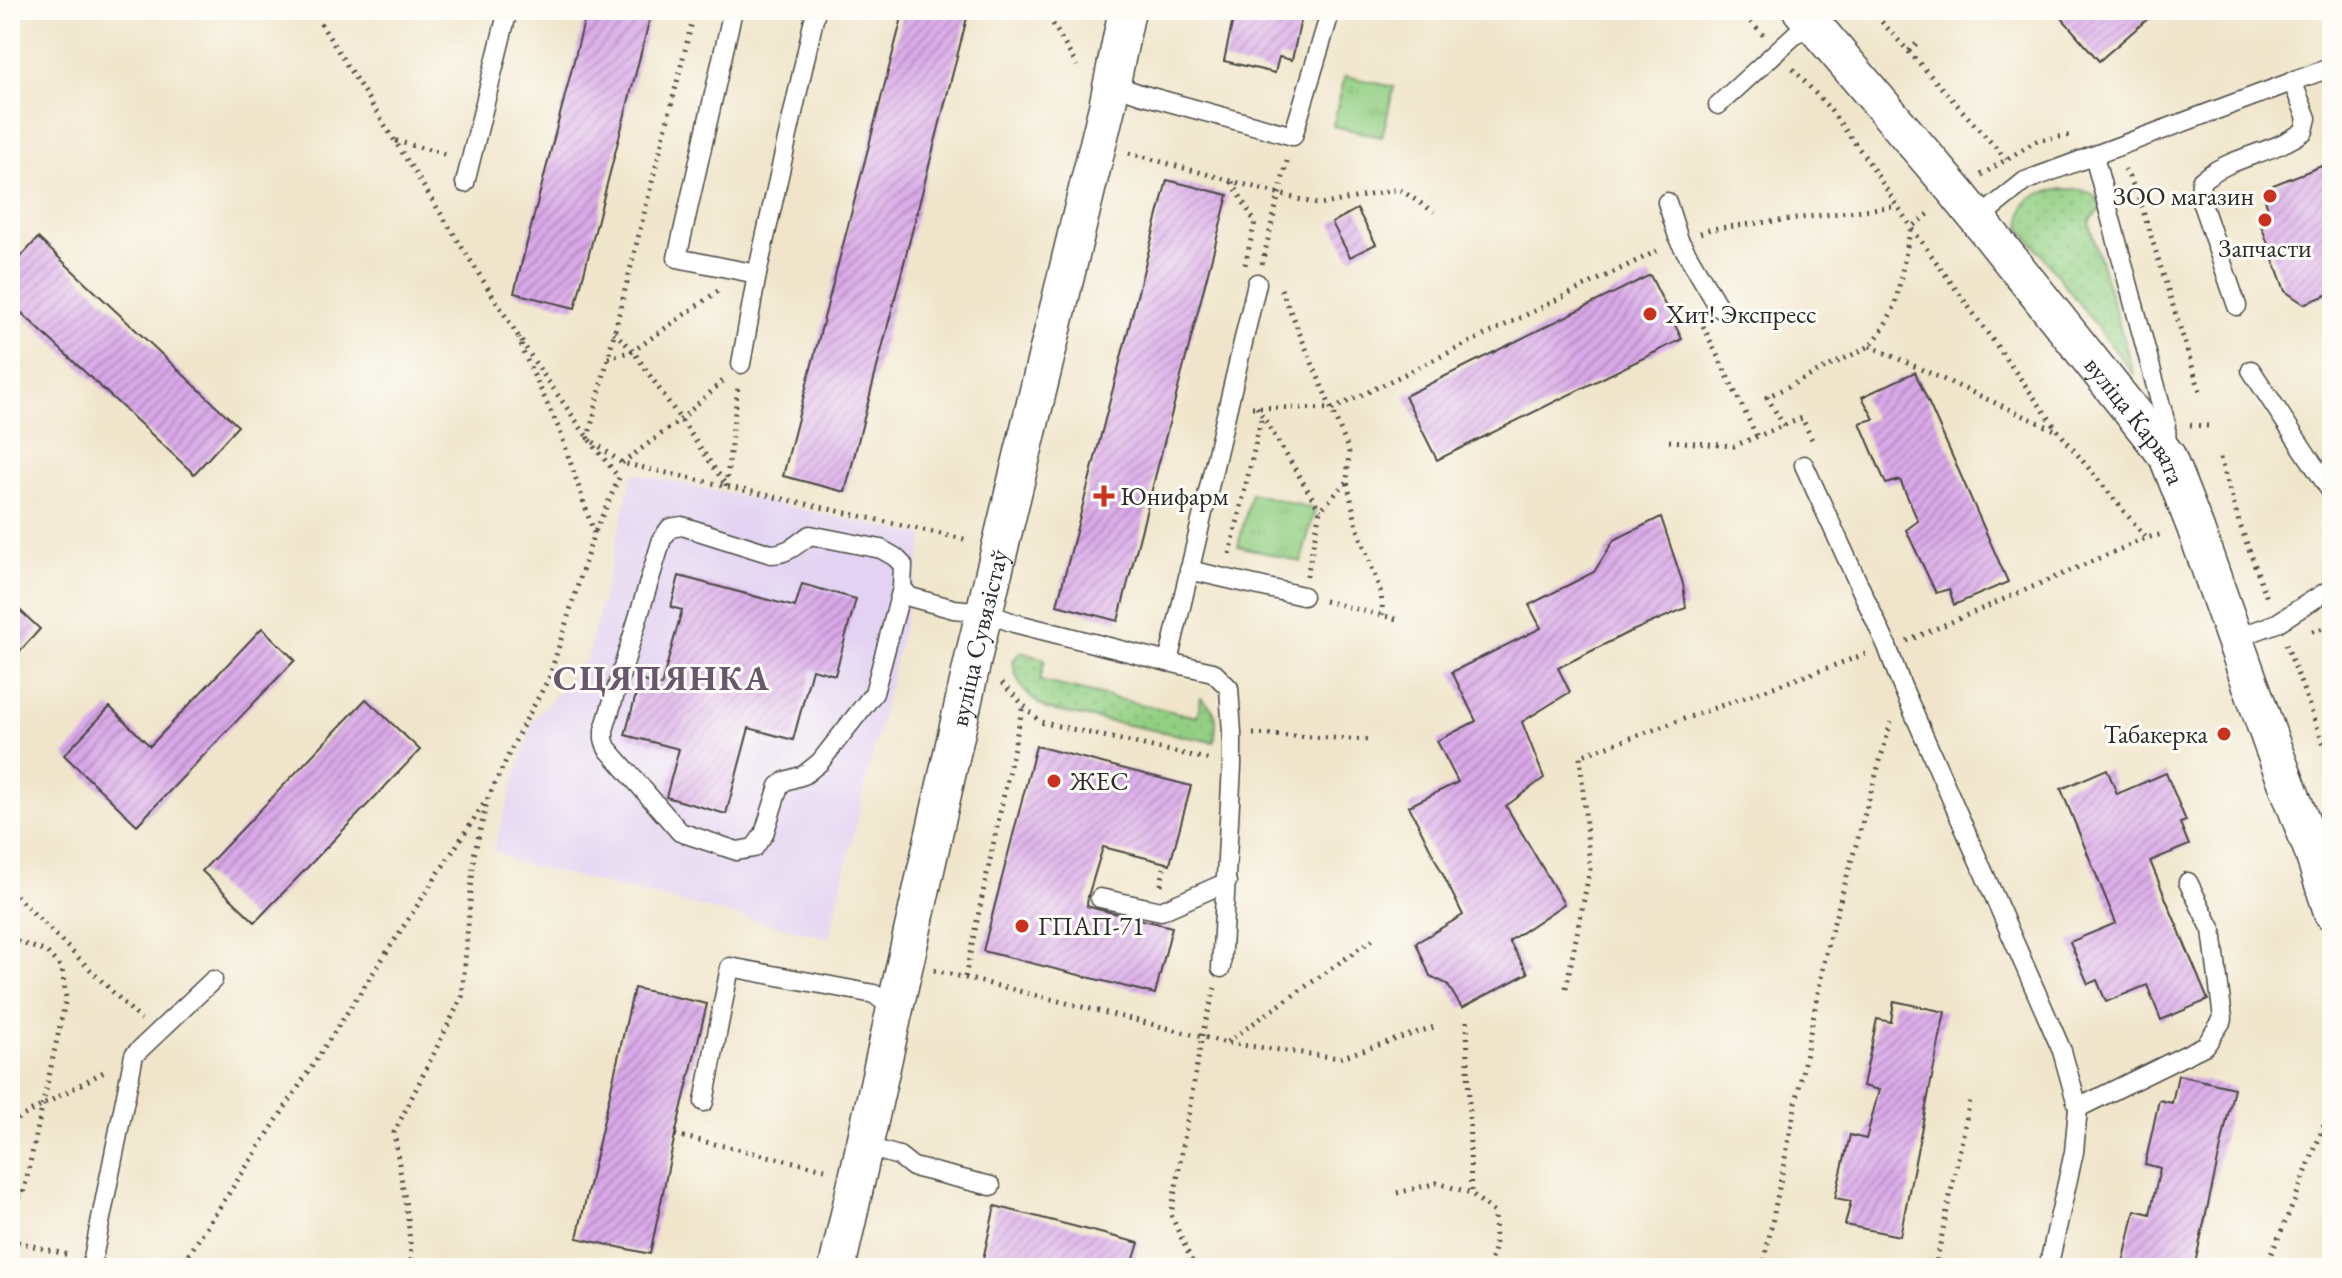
<svg xmlns="http://www.w3.org/2000/svg" width="2342" height="1278" viewBox="0 0 2342 1278" font-family="'EB Garamond',serif">
<defs>
<pattern id="grass-dots" width="8" height="8" patternUnits="userSpaceOnUse" patternTransform="scale(2)"><rect width="8" height="8" fill="#93cf83"/><path d="M2 2h.1M6 6h.1" fill="none" stroke="#7fb271" stroke-width="1.8" stroke-linecap="round"/></pattern>
<pattern id="park-tufts" width="24" height="20" patternUnits="userSpaceOnUse" patternTransform="scale(2)"><rect width="24" height="20" fill="#93cf83"/><path d="M3 7l-1-3M5 7V3M7 7l1-3M15 17l-1-3M17 17v-4M19 17l1-3" fill="none" stroke="#7fb271"/></pattern>
<pattern id="building-hatch" width="6" height="6" patternUnits="userSpaceOnUse" patternTransform="scale(2)"><rect width="6" height="6" fill="#d9a8e8"/><path d="M-1 1l2-2M0 6l6-6M5 7l2-2" fill="none" stroke="#b089bc"/></pattern>
</defs>
<rect width="100%" height="100%" fill="#fdfcf7"/>
<filter id="ink" filterUnits="userSpaceOnUse"><feTurbulence type="fractalNoise" baseFrequency=".0125" numOctaves="2"/><feDisplacementMap in="SourceGraphic" scale="16" xChannelSelector="R" yChannelSelector="G"/><feConvolveMatrix kernelMatrix="1 2 1 2 8 2 1 2 1" color-interpolation-filters="sRGB"/></filter>
<filter id="wash" filterUnits="userSpaceOnUse"><feTurbulence type="fractalNoise" baseFrequency=".006" numOctaves="4" result="noise"/><feDisplacementMap in="SourceGraphic" scale="32" xChannelSelector="R" yChannelSelector="G"/><feGaussianBlur stdDeviation="1.8" result="paint"/><feColorMatrix in="noise" values="0 0 0 0 0 0 0 0 0 0 0 0 0 0 0 0 0 1.4 0 .05"/><feComposite in="paint" operator="in"/></filter>
<g filter="url(#wash)">
<rect width="100%" height="100%" fill="#f0e5ca"/>
<path fill="#e3d3f2" d="M633 473 925 536 829 938 514 862 493 849 534 719 587 660Z"/>
<g fill="url(#grass-dots)" stroke="#5f7d57" stroke-width="2">
<path d="M2062 189 2082 190 2095 195 2101 209 2090 220V226L2134 375 2021 228C2021 195 2033 194 2062 189Z"/>
<path d="M1020 652 1045 659 1040 681 1197 717 1201 698C1220 713 1217 720 1214 742L1046 709C1025 694 1017 687 1013 661Z"/>
</g>
<g fill="url(#park-tufts)" stroke="#5f7d57" stroke-width="2">
<path d="M1345 76 1394 87 1382 137 1333 126Z"/>
<path d="M1251 493 1315 509 1301 562 1238 546Z"/>
</g>
<g id="blocks">
<g fill="url(#building-hatch)">
<path d="M587 10H652L575 308 514 293Z"/>
<path d="M904 10H969L845 492 783 476Z"/>
<path d="M1235 10H1303L1292 60 1279 57 1275 73 1224 61Z"/>
<path d="M2055 10H2158L2099 61Z"/>
<path d="M2332 162V293L2304 304 2285 291 2260 222 2271 218 2265 199 2273 185Z"/>
<path d="M1167 180 1228 195 1118 621 1057 605Z"/>
<path d="M1357 209 1376 244 1350 257 1332 223Z"/>
<path d="M38 238 238 426 194 474 10 302V269Z"/>
<path d="M1650 275 1682 339 1437 460 1405 396Z"/>
<path d="M1915 372 2008 582 1954 605 1949 589 1936 593 1906 530 1918 521 1900 480 1886 484 1860 423 1874 419 1862 397Z"/>
<path d="M1661 517 1683 584 1686 608 1625 634 1558 668 1570 692 1522 722 1544 778 1506 806 1564 904 1509 941 1528 973 1462 1008 1447 984 1430 976 1416 943 1463 915 1409 806 1458 782 1437 741 1476 721 1452 672 1541 628 1529 605 1594 572 1614 540Z"/>
<path d="M679 576 795 607 802 584 856 599 835 675 812 669 793 740 749 728 726 814 666 797 679 749 625 735 640 680 661 686 682 610 671 607Z"/>
<path d="M10 601 40 629 10 662Z"/>
<path d="M262 628 295 660 137 825 64 755 110 707 150 746Z"/>
<path d="M366 699 420 750 255 922 202 871Z"/>
<path d="M1036 746 1191 786 1170 864 1103 847 1088 896 1087 906 1097 909 1172 927 1155 994 983 951Z"/>
<path d="M2107 769 2117 794 2166 773 2186 821 2180 823 2189 845 2150 861 2208 1000 2161 1020 2147 985 2106 1002 2097 980 2088 984 2070 942 2116 923 2061 789Z"/>
<path d="M634 988 707 1004 675 1135 650 1254 577 1238Z"/>
<path d="M1894 1001 1945 1012 1900 1236 1845 1225 1851 1201 1835 1198 1850 1135 1866 1139 1879 1090 1863 1086 1877 1019 1891 1022Z"/>
<path d="M2178 1075 2234 1088 2194 1268H2122L2135 1210 2150 1214 2160 1168 2145 1164 2159 1100 2172 1103Z"/>
<path d="M995 1206 1139 1243 1131 1268H981Z"/>
</g>
</g>
</g>
<g filter="url(#ink)">
<use href="#blocks" fill-opacity="0" stroke="#494743" stroke-width="2"/>
<g fill="none" stroke-linecap="round" stroke-linejoin="round">
<g stroke="#494743" stroke-width="21">
<g id="service">
<path d="M733 10 677 258 757 274 816 10"/>
<path d="M1112 84 1140 94 1293 136 1331 10"/>
<path d="M1718 105 1810 21"/>
<path d="M2094 156 2166 424 2167 449"/>
<path d="M465 183 508 10"/>
<path d="M1667 202 1679 240 1719 308"/>
<path d="M1978 219 2025 181 2332 67"/>
<path d="M2237 306 2200 198 2201 181C2230 156 2273 154 2304 131L2307 118 2292 81"/>
<path d="M741 364 757 274"/>
<path d="M2251 370 2332 493"/>
<path d="M1804 465 1887 646 1901 684 2062 1051 2078 1108 2074 1152 2048 1268"/>
<path d="M1189 570 1303 596"/>
<path d="M902 588 874 693 820 762 804 775 785 781 779 786 764 834 754 848 737 851 680 832 607 748 604 739V730L662 539 670 528 682 526 771 554C788 554 797 544 810 535L881 549 895 557 903 565 902 588 910 597 954 609 984 612 1014 623 1168 662 1257 283"/>
<path d="M2234 639 2277 623 2332 588"/>
<path d="M1168 662 1213 672 1229 688 1232 733V766L1221 968"/>
<path d="M1100 898 1161 911 1227 882"/>
<path d="M704 1102 730 967 874 994 895 1010"/>
<path d="M2078 1108 2206 1045 2223 1019 2212 930 2188 882"/>
<path d="M864 1146 899 1156 913 1167 991 1186"/>
<path d="M91 1268 134 1055 213 980"/>
</g>
</g>
<g stroke="#494743" stroke-width="39">
<g id="minor">
<path id="s1" d="M1801 10 1957 193 2167 456 2195 527 2272 745 2311 847 2332 912"/>
<path id="s2" d="M837 1268 976 646 1107 107 1127 10"/>
</g>
</g>
<g stroke="#494743" stroke-width="5" stroke-dasharray="2 6" stroke-linecap="butt">
<path d="M312 10 534 361 588 438 619 478 595 532"/>
<path d="M695 10 588 438 622 463 968 540"/>
<path d="M1045 10 1077 66"/>
<path d="M1740 10 1763 35"/>
<path d="M1871 10 2006 159"/>
<path d="M1909 51 1917 43"/>
<path d="M1793 69 1829 108 1868 161 1911 227 2059 432 2146 538"/>
<path d="M396 141 448 155"/>
<path d="M1129 153 1320 205 1399 189 1434 212"/>
<path d="M2125 169 2138 195 2200 391"/>
<path d="M1981 175 2038 140 2073 135"/>
<path d="M1232 182 1255 222 1245 265"/>
<path d="M1700 233 1711 229 1897 206"/>
<path d="M1262 264 1288 157"/>
<path d="M1281 289 1349 451 1347 481 1357 527 1381 593 1383 615"/>
<path d="M1703 326 1757 437"/>
<path d="M614 332 633 351 726 485"/>
<path d="M1870 346 2055 430"/>
<path d="M608 358 633 351 718 291"/>
<path d="M1252 407 1333 409 1657 251"/>
<path d="M1257 407 1320 510"/>
<path d="M2190 425 2209 426"/>
<path d="M1784 426 1767 397 1870 346 1881 332 1895 306 1911 227 1933 211"/>
<path d="M1669 441 1734 446 1802 418 1813 442"/>
<path d="M2220 458 2239 522 2268 601"/>
<path d="M622 463 680 420 725 379"/>
<path d="M726 486 738 387"/>
<path d="M1230 554 1262 415"/>
<path d="M1307 576 1320 510 1347 482"/>
<path d="M1324 601 1397 619"/>
<path d="M2312 631 2332 626"/>
<path d="M1907 641 2146 538 2163 534"/>
<path d="M2286 644 2332 766"/>
<path d="M1002 683 1040 722 1211 760"/>
<path d="M1253 734 1370 740"/>
<path d="M1161 885 1164 868"/>
<path d="M10 890 141 1020"/>
<path d="M10 939 47 952 62 969 66 998 23 1195 10 1207"/>
<path d="M934 970 1227 1043 1339 1058 1437 1026"/>
<path d="M965 977 1023 705"/>
<path d="M1566 988 1590 869 1580 756 1866 654"/>
<path d="M1467 1021 1471 1193"/>
<path d="M2324 1039 2332 1038"/>
<path d="M1227 1042 1373 939"/>
<path d="M10 1123 107 1070"/>
<path d="M675 1135 825 1169"/>
<path d="M1397 1193 1437 1183 1471 1193 1494 1213 1495 1246 1488 1268"/>
<path d="M10 1240 69 1255"/>
<path d="M180 1268 485 802"/>
<path d="M412 1268 408 1219 394 1133 462 997 474 855 488 798 520 731 549 678 594 533 560 431 524 354 519 338"/>
<path d="M1195 1268 1171 1215 1202 1035 1215 988"/>
<path d="M1763 1268 1828 943 1891 722"/>
<path d="M1935 1268 1970 1101"/>
<path d="M2265 1268 2294 1202 2330 1110"/>
</g>
<use href="#service" stroke="#fff" stroke-width="18"/>
<use href="#minor" stroke="#fff" stroke-width="36"/>
</g>
</g>
<g fill="#c8321e" stroke="#fdfcf7" stroke-width="3">
<circle cx="2270" cy="196" r="8"/>
<circle cx="2265" cy="220" r="8"/>
<circle cx="1650" cy="314" r="8"/>
<path d="M1100 484h8v8h8v8h-8v8h-8v-8h-8v-8h8z"/>
<circle cx="2224" cy="734" r="8"/>
<circle cx="1054" cy="781" r="8"/>
<circle cx="1022" cy="926" r="8"/>
</g>
<g text-anchor="middle" dominant-baseline="central" stroke-width="6" stroke-linejoin="round" paint-order="stroke">
<g font-size="26" fill="#2b2b2b" stroke="#fdfcf7" text-anchor="start">
<text x="2254" y="196" text-anchor="end">ЗОО магазин</text>
<text x="2265" y="248" text-anchor="middle">Запчасти</text>
<text x="1666" y="314">Хит! Экспресс</text>
<text x="1120" y="496">Юнифарм</text>
<text x="2208" y="734" text-anchor="end">Табакерка</text>
<text x="1070" y="781">ЖЕС</text>
<text x="1038" y="926">ГПАП-71</text>
</g>
<g font-size="26" fill="#2b2b2b" stroke="#fdfcf7">
<text stroke="none"><textPath href="#s1" startOffset="530">вуліца Карвата</textPath></text>
<text stroke="none"><textPath href="#s2" startOffset="646">вуліца Сувязістаў</textPath></text>
</g>
<g font-size="34" font-weight="bold" letter-spacing="2" fill="#68576d" stroke="#fdfcf7">
<text x="662" y="678">СЦЯПЯНКА</text>
</g>
</g>
<rect width="2342" height="1278" fill="none" stroke="#fdfcf7" stroke-width="40"/>
</svg>
